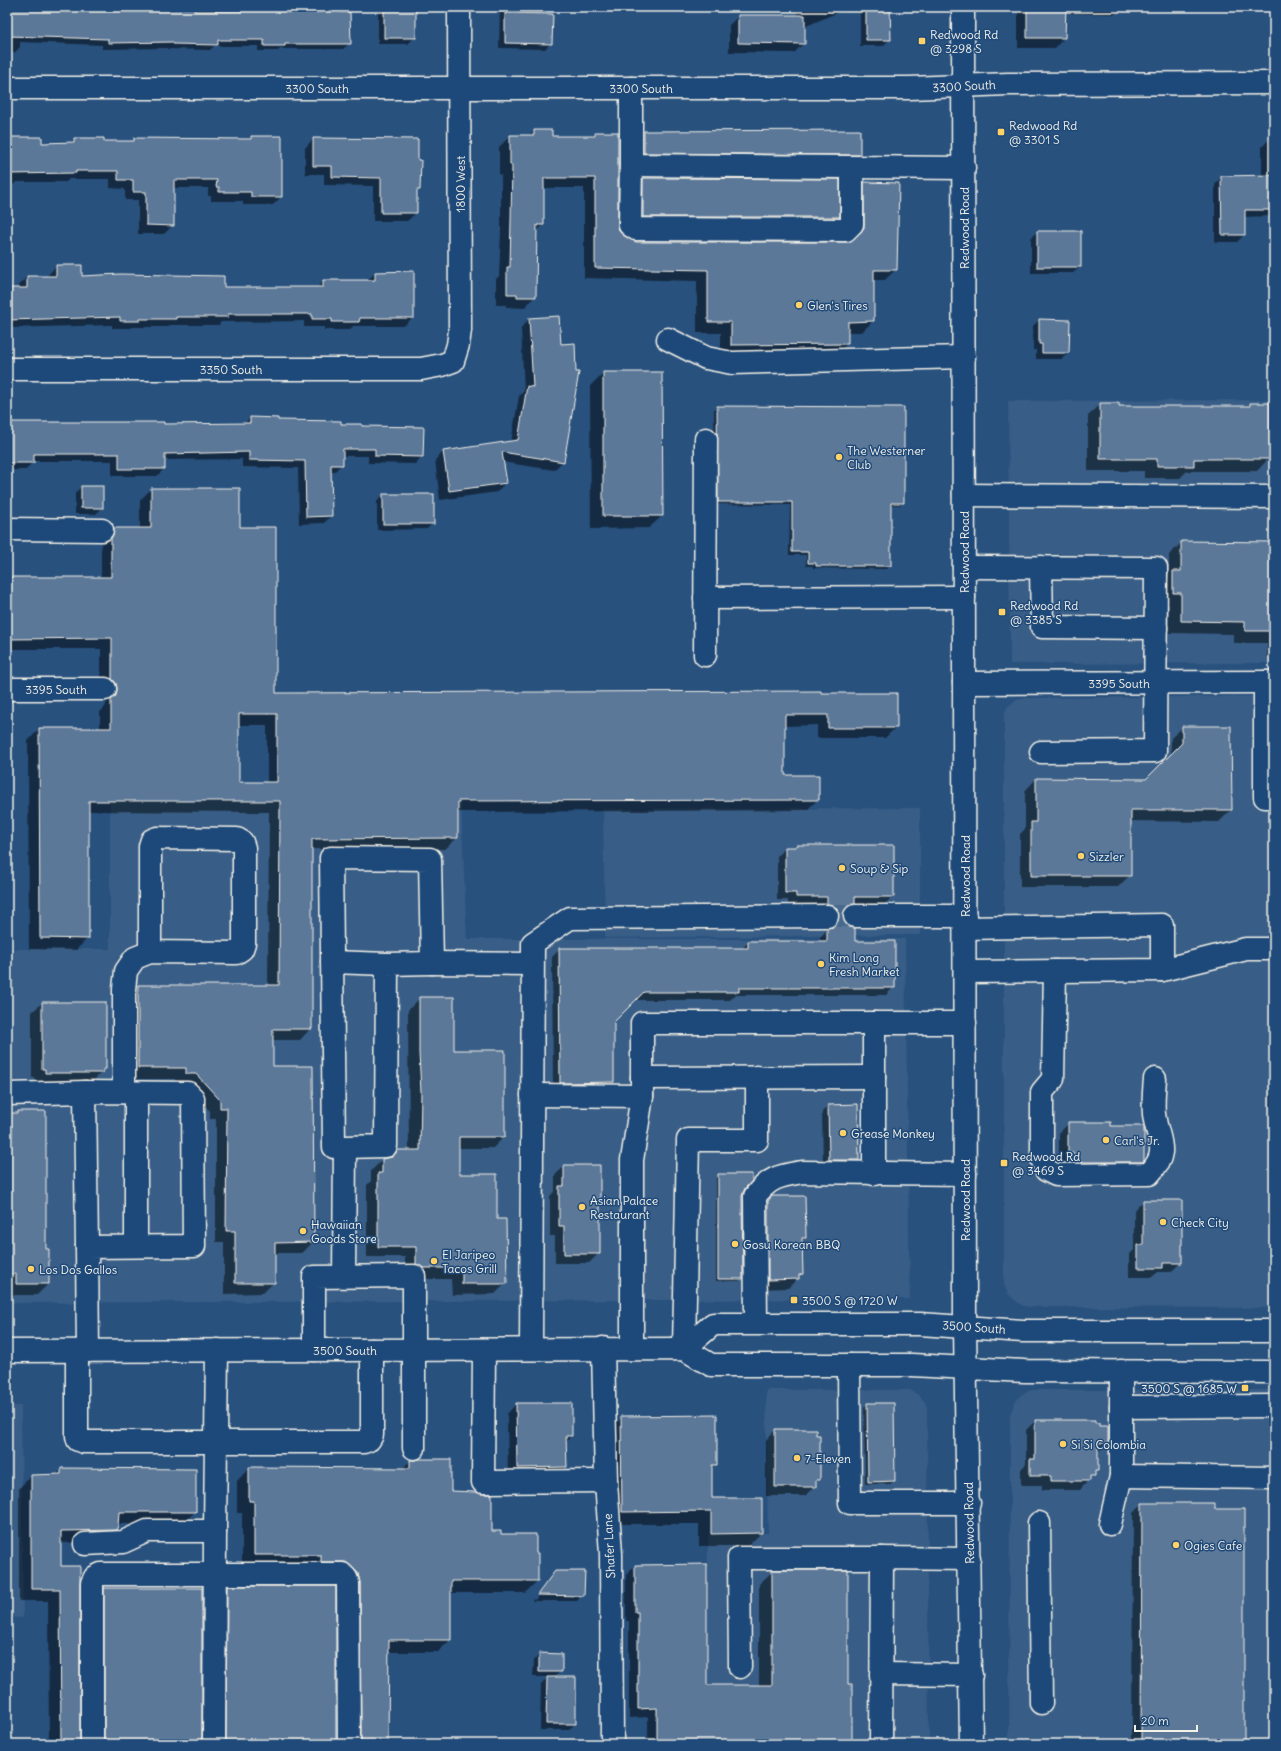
<svg xmlns="http://www.w3.org/2000/svg" width="1281" height="1751" viewBox="0 0 1281 1751" font-family="Delius,sans-serif">
<rect width="100%" height="100%" fill="#28517e"/>
<filter id="ink" filterUnits="userSpaceOnUse"><feTurbulence type="fractalNoise" baseFrequency=".025" numOctaves="2"/><feDisplacementMap in="SourceGraphic" scale="8" xChannelSelector="R" yChannelSelector="G"/><feConvolveMatrix kernelMatrix="1 2 1 2 8 2 1 2 1" color-interpolation-filters="sRGB"/></filter>
<g filter="url(#ink)">
<g fill="#375d86">
<path d="M1274 400V663L1010 664 1008 401Z"/>
<path d="M1274 696V1308L1031 1307 1023 1306 1017 1302 1008 1294 1004 1285V715L1007 707 1016 700 1026 698Z"/>
<path d="M110 802H461L467 939H905L910 1299 7 1303V949H110Z"/>
<path d="M920 808V935L605 938 603 809Z"/>
<path d="M766 1390H910L917 1394 925 1402 927 1407 929 1744H705L708 1535 768 1533Z"/>
<path d="M1031 1390H1274V1744H1009L1010 1414 1015 1402 1022 1394Z"/>
<path d="M7 1406H21L23 1618 7 1617Z"/>
</g>
<g fill="#0007" fill-rule="evenodd">
<path d="M7 7H349L350 43 343 49H280L278 51H258V46H214L210 50 167 49V48L102 49V45L20 42V47L14 53H7Z"/>
<path d="M378 7H415V37L408 44H378Z"/>
<path d="M500 7H534V14L551 43 545 49 499 48Z"/>
<path d="M795 7H845L841 11 804 27V43L794 53 729 52V25L739 16H798Z"/>
<path d="M860 7H889L890 39 883 46H860Z"/>
<path d="M1018 7H1122L1115 14 1065 13 1064 38 1055 48H1018Z"/>
<rect x="1265" y="7" width="9" height="3"/>
<path d="M534 131 551 137H591L596 133 618 232 622 236 636 242 851 243 853 241 854 194 865 183 896 269 885 280H873V321L862 332H847V344L836 355H721V333H697V281L584 278V188H543V225L536 231 535 296 524 308 506 307V305H496V279L499 276 501 231V175H499V147L510 136H529Z"/>
<path d="M644 132H859V154L846 167 631 165V145Z"/>
<path d="M1273 135H1274V214L1271 216 1244 217V235L1237 242H1215V184L1222 177 1262 176V147Z"/>
<path d="M251 137 281 197 273 205H243V201H211V196H208V188H173V225L164 234H138V200H125V189L110 188V179H69L66 182H16L7 192V138L41 144 70 143 74 139 103 142H132L135 139 248 140Z"/>
<path d="M313 139 419 189 416 192V213L407 221H373V186L324 185V174H305V148Z"/>
<path d="M644 179 838 180V217L826 230 630 229 631 191Z"/>
<path d="M1037 232 1080 267 1073 273H1031V238Z"/>
<path d="M56 266 81 277 223 288H317L323 281H367L375 273 413 272 412 318 404 326H353L350 330H324V327H304V321L221 322 219 325H170L167 327H132L130 328H112V325L7 328V289H19V285L27 277H48V275Z"/>
<path d="M529 319 563 461 554 470 502 462 505 483 497 492 440 500 435 460 443 452 511 442 519 396 524 391 521 328Z"/>
<path d="M1039 320 1068 353 1062 359H1036V350H1033V326Z"/>
<path d="M603 373 662 516 649 528 591 529 590 386Z"/>
<path d="M1101 404 1118 407H1247L1250 404 1269 458 1257 471H1187L1180 478H1144V471H1088V416Z"/>
<path d="M717 407 903 502 900 505H890V566L887 569 813 568V566H806V555H789L790 505 716 504 714 410Z"/>
<path d="M250 418 361 427 422 457 415 464 368 463V456H342V464L334 472H330L331 516 324 523 299 524 298 468 242 467V459L164 460V469L157 476H112V461H33L26 470H7V423L163 425 244 424Z"/>
<path d="M81 487 102 508 96 514H75V493Z"/>
<path d="M151 489H239V528L275 694H820L896 727 885 738H817V725L784 726V776L818 799 807 810 457 812V838L445 849H311V1028L300 1040H272V1067L313 1242 302 1253H274V1282L263 1293 224 1294V1242H216V1119H210V1111L184 1085H175V1079H127V997L138 986H268L269 812 88 811V938L76 950 29 949 28 741 39 729H100V712L105 707 107 701 105 694 101 690V649H7V577L101 578V550L103 540 114 529H140V500ZM238 725H267V783H238Z"/>
<path d="M383 495 433 523 427 529 377 530V501Z"/>
<path d="M1182 542 1274 543V657H1267V643H1233V634L1169 633V605H1161V585L1169 577V555Z"/>
<path d="M1183 727H1230L1231 810 1219 822 1130 821V875L1118 887H1020V834L1025 829V791L1036 779 1146 780 1171 755V738Z"/>
<path d="M796 846 893 896 885 904H853L846 911 843 912V922L848 927 854 942 894 987 886 995H735L730 1000H635L613 1022V1082L605 1090H553L552 957 560 949H742L748 942H820V937L828 929 831 928 832 924 820 911V904H788V900H777V856L785 848H794Z"/>
<path d="M1274 979V1197L1273 1135H1271V1044L1273 1043Z"/>
<path d="M420 998 453 1051H504V1137L493 1148H458V1175L506 1283 495 1294 452 1295 451 1279H412L405 1275V1257H367V1185L371 1181V1171L382 1160 391 1158 409 1151 408 1010Z"/>
<path d="M42 1003 105 1069 92 1082H35V1078H32V1012Z"/>
<path d="M828 1106 858 1160 851 1166H823L822 1112Z"/>
<path d="M45 1112V1250L48 1284 37 1295H7V1113Z"/>
<path d="M1069 1123 1110 1127 1142 1161 1132 1171H1064V1162H1059V1133Z"/>
<path d="M565 1166 599 1253 589 1263H555V1236H550V1196L555 1191V1175Z"/>
<path d="M719 1175 745 1187 742 1196V1278L739 1281H716V1178Z"/>
<path d="M773 1197H804L805 1238 801 1242 802 1274 788 1288 759 1289 758 1211Z"/>
<path d="M1144 1201 1181 1262 1171 1272H1158L1152 1277H1129V1255L1134 1250V1210Z"/>
<path d="M516 1404 571 1436 566 1442V1467L556 1477H508L507 1414Z"/>
<path d="M867 1404 894 1481 891 1484H865L864 1407Z"/>
<path d="M622 1417 716 1464 711 1469V1499L761 1533 748 1546H699V1524H609V1430Z"/>
<path d="M1035 1421 1094 1424 1108 1442 1098 1452 1097 1470 1080 1490H1042V1485H1021V1469L1026 1464V1430Z"/>
<path d="M775 1430 819 1479 815 1484V1487L805 1496H766V1440Z"/>
<path d="M411 1460 450 1492 491 1532 500 1535 537 1581 525 1593H450V1640L438 1652H388L387 1744H349L343 1581 242 1567V1513H237V1481L249 1468 402 1469Z"/>
<path d="M62 1469 195 1512 182 1524H117L115 1529 102 1542 60 1543V1567L79 1744H49L48 1601H19V1488L31 1476 56 1475Z"/>
<path d="M1142 1504 1243 1744H1130V1740L1132 1738 1133 1513Z"/>
<path d="M635 1566 684 1744H648V1717L629 1718V1621H626V1575Z"/>
<path d="M555 1572 583 1595 577 1601H532L533 1599 535 1600Z"/>
<path d="M772 1572H847V1685L851 1744H703L759 1686V1584Z"/>
<path d="M228 1588 336 1744H215V1600Z"/>
<path d="M105 1589 201 1744H93V1602Z"/>
<path d="M540 1654 561 1671 553 1678 575 1724 568 1730H540L541 1685 548 1677H533L534 1661Z"/>
</g>
<g fill="#5b7899" stroke="#f4f1e8" fill-rule="evenodd">
<path d="M7 7H195V11H242V7H275V8H285V12H318V7H340V12H350L351 44H285V46H264V40H218V45L173 44V42L108 43V39L7 36Z"/>
<rect x="384" y="7" width="32" height="31"/>
<path d="M866 7H890L891 40H866Z"/>
<path d="M1027 7H1066L1065 38H1027Z"/>
<path d="M505 13 553 14 552 44 505 43Z"/>
<path d="M738 15H805V44L738 43Z"/>
<path d="M534 130H552V136H595V132H618V225L619 231 623 235 636 242H850L864 228V182L899 183 897 270H874V321L848 322V344L731 345V322H708V270L595 268V178H544V225H537L536 297H517V294H507V267H510L511 220 512 165H510V135H534Z"/>
<path d="M860 130V155L644 153V131Z"/>
<path d="M251 136H282V197H251V192H219V187H216L217 180H174V226L146 225V192H133V180H118V171H76V173L7 174V137H42V143L74 142V138H104V141H134V138L251 139Z"/>
<path d="M313 138 418 139V160H421L420 190H417V213H381V178L332 177V166H313Z"/>
<path d="M1274 175V210H1245V235H1222L1221 176Z"/>
<path d="M643 178 840 179V217H643Z"/>
<rect x="1037" y="231" width="44" height="36"/>
<path d="M56 265H82V276L120 274 224 276V287H323V280H375V272L414 271V318H360L359 322H332V319H312V314H228V317H176V319H140V321H120V317L7 320V288H27V276H56Z"/>
<path d="M559 316 561 344 575 343 576 372H579L564 462 502 452 507 483 449 491 443 451 518 440 527 386 533 387 529 318Z"/>
<path d="M1039 319 1070 320 1069 353H1042V344H1039Z"/>
<path d="M603 372H662L663 516H603Z"/>
<path d="M1100 403H1119V406H1250V403H1270V459H1194V466H1157V459H1100Z"/>
<path d="M717 406 904 407V503H891V566H816V563H808V552H792V502H718Z"/>
<path d="M250 417 278 418V420L341 421V424H362V426L424 427 423 457 375 456V449H343V465H331L332 516 306 517 305 461 249 460V452L165 454V469H119V454H34V463H7V422H164V424L250 423Z"/>
<rect x="81" y="486" width="22" height="22"/>
<path d="M151 488H240V527H276V693L821 691V693H897V728H828V715H785V775H819V800L458 801V838L312 839V1029H273V1066H313L314 1242 275 1243V1283H235V1231H226L227 1108H220V1100L196 1074H186V1068H138V985H279L280 801H89V939L40 938 39 728H111V700L116 696 117 689 116 683 112 679V638L7 639V577H111V538L114 528H151ZM239 714H277V782H239Z"/>
<rect x="383" y="494" width="51" height="30"/>
<path d="M1181 541 1274 542V631H1245V622L1181 621V593H1173V571H1181Z"/>
<path d="M1182 726H1231L1232 810H1131V876H1031V822H1036V778L1146 779 1182 743Z"/>
<path d="M796 845H894V897H855V904L849 905 844 909 843 916 844 922 848 927 855 928V941H895V988H739V992H644L614 1022V1082L560 1083 559 948H748V941H827V928L834 927 838 922 839 916 838 909 833 905 827 904V897H796V893H785V847H796Z"/>
<path d="M419 997H454V1050H505V1137H459V1174H497V1219H506L507 1284H462V1268H423L416 1264V1247H378V1173H382V1159L392 1157 397 1150H420L421 1092 419 1053Z"/>
<path d="M42 1002H106V1069H103V1073H45V1069H42Z"/>
<path d="M858 1104 859 1160H829L828 1105Z"/>
<path d="M18 1111H46V1249H49V1284H16V1274H7V1113H18Z"/>
<path d="M1068 1122H1111V1126H1144V1160L1143 1162H1073L1074 1153H1068Z"/>
<path d="M564 1165H600V1254H564V1226H559V1186H564Z"/>
<path d="M718 1174H752V1181L745 1188 742 1196 743 1279H718Z"/>
<path d="M772 1196H805L806 1238H802L803 1274 799 1275V1279L768 1280V1201Z"/>
<path d="M1143 1200H1182V1263H1163V1268H1138V1245H1143Z"/>
<path d="M516 1403H572V1436H566L567 1467 517 1468Z"/>
<path d="M867 1403H894L895 1481 868 1482Z"/>
<path d="M717 1415V1465H712V1498H762V1533L711 1534V1511L622 1512 621 1416Z"/>
<path d="M1035 1420H1095V1423H1099V1426H1108V1443H1098V1471H1095V1476H1090V1481H1051V1476H1030V1459H1035Z"/>
<path d="M775 1429H816V1435H820V1480H816V1487H775Z"/>
<path d="M421 1459H451V1491L475 1492 483 1494H492V1531H501V1534H536V1553H538V1581H451V1640H389L388 1744H361L360 1583 358 1573 346 1562H321V1555H254V1501H249V1467L410 1468V1460H414Z"/>
<path d="M61 1468 196 1469V1512H119L118 1526 116 1530 61 1531V1566H80V1744H61L60 1589H31V1475L61 1474Z"/>
<path d="M1142 1503H1214V1509H1244V1744H1141Z"/>
<path d="M707 1564V1685H772V1570H848V1684H852V1744H657V1708L638 1709V1612H635V1565Z"/>
<path d="M555 1571H585L584 1596 537 1595Z"/>
<path d="M227 1586H336V1744H226Z"/>
<rect x="104" y="1588" width="98" height="156"/>
<path d="M539 1653 562 1654V1672H539Z"/>
<path d="M547 1677H576V1724H546Z"/>
</g>
<g fill="none" stroke-linecap="round" stroke-linejoin="round">
<path stroke="#47698e" stroke-width="22" stroke-dasharray="22 11" stroke-linecap="butt" d="M827 916H855"/>
<g stroke="#f4f1e8" stroke-width="25">
<g id="minor">
<path d="M7 88H910L1008 84 1274 83"/>
<path d="M631 88V165L964 168"/>
<path d="M631 165 630 225 636 229 846 230 852 224V168"/>
<path d="M668 339 706 358 732 363 964 357"/>
<path d="M7 369H421L442 365 453 361 458 345 460 330 459 7"/>
<path d="M964 495 1274 497"/>
<path d="M7 529 102 530"/>
<path d="M964 567 1156 568 1155 751 1041 752"/>
<path d="M1041 567 1042 627 1156 628"/>
<path d="M705 598 964 597"/>
<path d="M705 655 706 439"/>
<path d="M1265 682V797H1274"/>
<path d="M964 683 1274 682"/>
<path d="M7 689H105"/>
<path d="M855 916H965"/>
<path d="M965 928 1162 925V970"/>
<path d="M332 962 387 964"/>
<path d="M432 963 532 964"/>
<path d="M1055 971 1053 1079 1042 1092V1159L1046 1170 1056 1175 1149 1174C1171 1151 1157 1140 1154 1114 1153 1103 1154 1090 1155 1079"/>
<path d="M965 972 1162 970 1246 949H1274"/>
<path d="M642 1078 874 1077"/>
<path d="M85 1092 87 1247"/>
<path d="M124 1092V989L126 971 135 958 150 952 236 953 242 949 244 943V848L242 842 237 839 157 838 152 840 150 846V952"/>
<path d="M136 1093V1246"/>
<path d="M7 1094 85 1092 188 1093 193 1098 194 1246 87 1247 88 1351"/>
<path d="M532 1095 642 1096"/>
<path d="M874 1174V1023"/>
<path d="M344 1276 345 1147H334L331 858 430 859 432 963 387 964 386 1146 345 1147"/>
<path d="M756 1323 755 1196C770 1177 779 1176 802 1172L965 1174"/>
<path d="M603 1348 606 1481 611 1554 612 1744"/>
<path d="M632 1348V1160L642 1096V1023H965"/>
<path d="M531 1349 533 943 570 918 827 916"/>
<path d="M684 1349 688 1140H757V1077"/>
<path d="M314 1350V1277L414 1276V1448"/>
<path d="M484 1350 483 1482 606 1481"/>
<path d="M77 1351V1436L78 1440 83 1442H364L369 1440 372 1435V1350"/>
<path d="M849 1365 850 1503H969"/>
<path d="M1121 1407 1274 1406"/>
<path d="M1121 1476 1274 1478"/>
<path d="M1039 1523 1041 1703"/>
<path d="M1110 1524 1121 1476V1371"/>
<path d="M85 1544 123 1542 147 1531H215L217 1350"/>
<path d="M740 1667 739 1558H882"/>
<path d="M881 1674 971 1675"/>
<path d="M92 1744V1583L95 1577 101 1574H342L346 1578 348 1583 349 1744"/>
<path d="M214 1744 215 1531"/>
<path d="M881 1744 882 1558 969 1559"/>
</g>
</g>
<g stroke="#f4f1e8" stroke-width="25">
<g id="major">
<path d="M963 7 965 1326 971 1744"/>
<path d="M684 1349 713 1324H920L1023 1331H1274"/>
<path d="M7 1351 684 1349 711 1365H912L1024 1371 1274 1372"/>
</g>
</g>
<use href="#minor" stroke="#1f4a7a" stroke-width="22"/>
<use href="#major" stroke="#1f4a7a" stroke-width="22"/>
</g>
</g>
<g fill="#ffd166" stroke="#1f4a7a" stroke-width="1.5">
<rect x="918" y="37" width="8" height="8" rx="2"/>
<rect x="997" y="128" width="8" height="8" rx="2"/>
<circle cx="799" cy="305" r="4"/>
<circle cx="839" cy="457" r="4"/>
<rect x="998" y="608" width="8" height="8" rx="2"/>
<circle cx="1081" cy="856" r="4"/>
<circle cx="842" cy="868" r="4"/>
<circle cx="821" cy="964" r="4"/>
<circle cx="843" cy="1133" r="4"/>
<circle cx="1106" cy="1140" r="4"/>
<rect x="1000" y="1159" width="8" height="8" rx="2"/>
<circle cx="582" cy="1207" r="4"/>
<circle cx="1163" cy="1222" r="4"/>
<circle cx="303" cy="1231" r="4"/>
<circle cx="735" cy="1244" r="4"/>
<circle cx="434" cy="1261" r="4"/>
<circle cx="31" cy="1269" r="4"/>
<rect x="790" y="1296" width="8" height="8" rx="2"/>
<rect x="1241" y="1384" width="8" height="8" rx="2"/>
<circle cx="1063" cy="1444" r="4"/>
<circle cx="797" cy="1458" r="4"/>
<circle cx="1176" cy="1545" r="4"/>
</g>
<g text-anchor="middle" dominant-baseline="central" stroke-width="3" stroke-linejoin="round" paint-order="stroke">
<g font-size="12" fill="#f4f1e8" stroke="#1f4a7a" text-anchor="start">
<text x="930" y="34">Redwood Rd<tspan x="930" dy="14">@ 3298 S</tspan></text>
<text x="1009" y="125">Redwood Rd<tspan x="1009" dy="14">@ 3301 S</tspan></text>
<text x="807" y="305">Glen's Tires</text>
<text x="847" y="450">The Westerner<tspan x="847" dy="14">Club</tspan></text>
<text x="1010" y="605">Redwood Rd<tspan x="1010" dy="14">@ 3385 S</tspan></text>
<text x="1089" y="856">Sizzler</text>
<text x="850" y="868">Soup &amp; Sip</text>
<text x="829" y="957">Kim Long<tspan x="829" dy="14">Fresh Market</tspan></text>
<text x="851" y="1133">Grease Monkey</text>
<text x="1114" y="1140">Carl's Jr.</text>
<text x="1012" y="1156">Redwood Rd<tspan x="1012" dy="14">@ 3469 S</tspan></text>
<text x="590" y="1200">Asian Palace<tspan x="590" dy="14">Restaurant</tspan></text>
<text x="1171" y="1222">Check City</text>
<text x="311" y="1224">Hawaiian<tspan x="311" dy="14">Goods Store</tspan></text>
<text x="743" y="1244">Gosu Korean BBQ</text>
<text x="442" y="1254">El Jaripeo<tspan x="442" dy="14">Tacos Grill</tspan></text>
<text x="39" y="1269">Los Dos Gallos</text>
<text x="802" y="1300">3500 S @ 1720 W</text>
<text x="1237" y="1388" text-anchor="end">3500 S @ 1685 W</text>
<text x="1071" y="1444">Si Si Colombia</text>
<text x="805" y="1458">7-Eleven</text>
<text x="1184" y="1545">Ogies Cafe</text>
</g>
<g font-size="12" fill="#f4f1e8" stroke="#1f4a7a">
<text transform="translate(964 86) rotate(-3)">3300 South</text>
<text x="317" y="88">3300 South</text>
<text x="641" y="88">3300 South</text>
<text transform="translate(460 184) rotate(-90)">1800 West</text>
<text transform="translate(964 228) rotate(-90)">Redwood Road</text>
<text x="231" y="369">3350 South</text>
<text transform="translate(964 552) rotate(-90)">Redwood Road</text>
<text x="1119" y="683">3395 South</text>
<text x="56" y="689">3395 South</text>
<text transform="translate(965 876) rotate(-90)">Redwood Road</text>
<text transform="translate(965 1200) rotate(-90)">Redwood Road</text>
<text transform="translate(974 1327) rotate(4)">3500 South</text>
<text x="345" y="1350">3500 South</text>
<text transform="translate(969 1523) rotate(-91)">Redwood Road</text>
<text transform="translate(609 1546) rotate(-93)">Shafer Lane</text>
</g>
</g>
<rect width="1281" height="1751" fill="none" stroke="#1f4a7a" stroke-width="24"/>
<rect x="12" y="12" width="1257" height="1727" fill="none" stroke="#f4f1e8" stroke-width="1.5" filter="url(#ink)"/>
<path d="M1135 1725v6h62v-6" fill="none" stroke="#f4f1e8" stroke-width="2"/>
<text x="1141" y="1725" font-size="12" fill="#f4f1e8" stroke="#1f4a7a" stroke-width="3" paint-order="stroke">20 m</text>
</svg>
